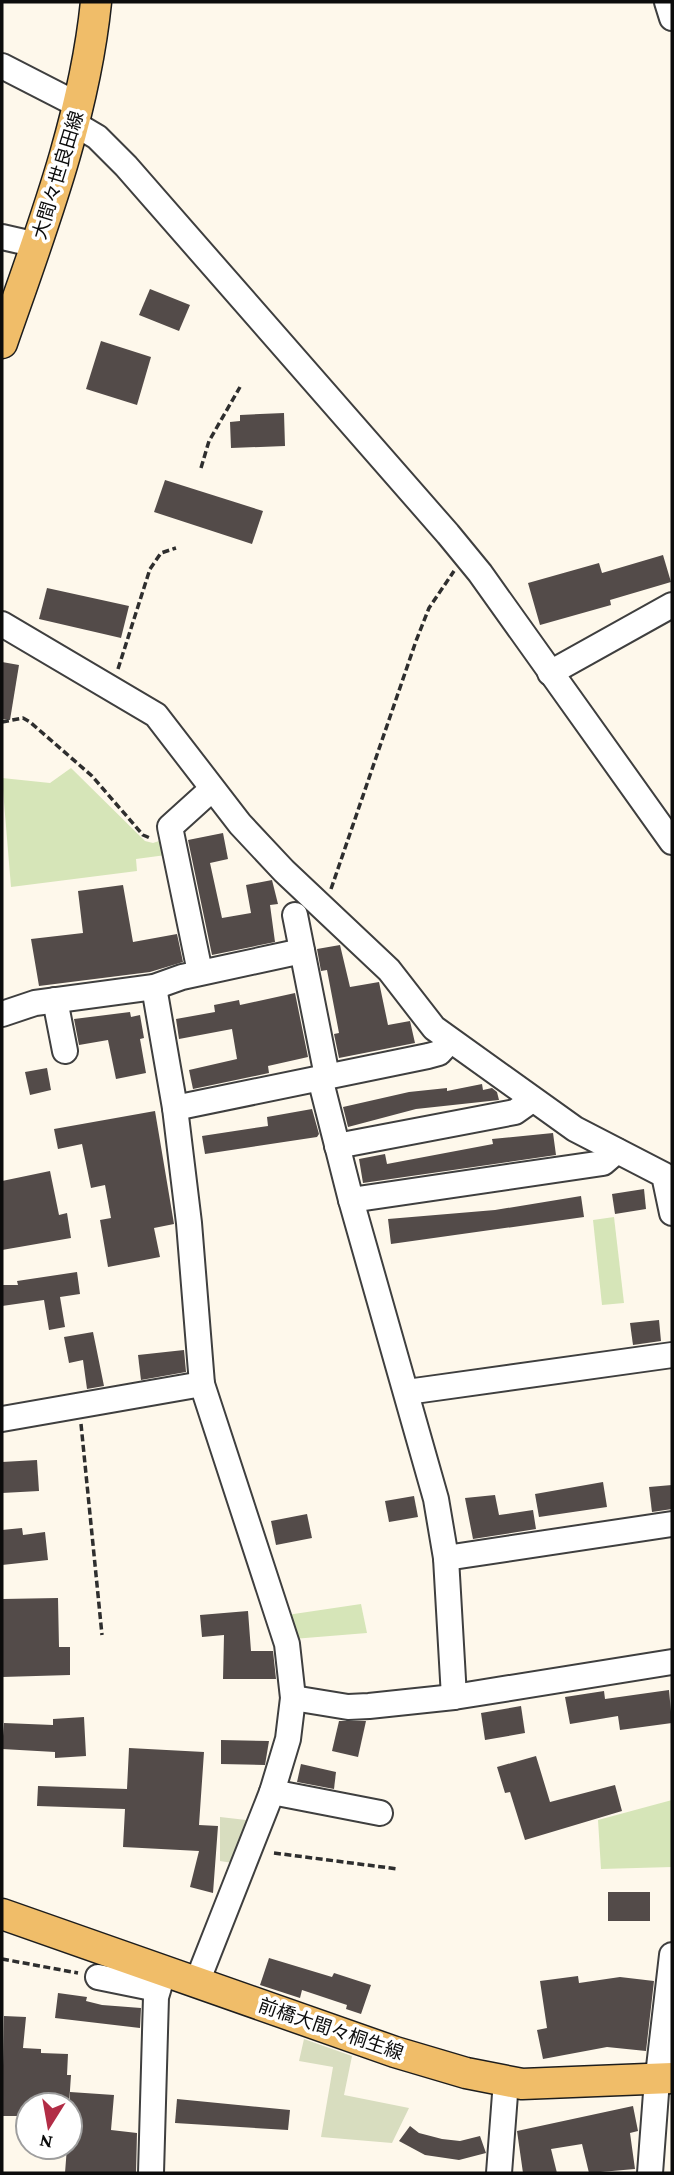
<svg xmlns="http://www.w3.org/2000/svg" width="674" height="2175" viewBox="0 0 674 2175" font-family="'Crimson Pro','Noto Sans JP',serif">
<rect width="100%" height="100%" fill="#fef8eb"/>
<g fill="#d6e5b8">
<path d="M71 768 145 841 153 843 162 840 166 855 136 859 137 871 11 887 2 778 50 783Z"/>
<path d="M614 1217 624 1303 602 1305 593 1220Z"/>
<path d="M361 1604 367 1633 293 1639 287 1615Z"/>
<path d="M672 1800V1867L601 1869 598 1820Z"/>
</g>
<g fill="#d8ddbf">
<path d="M220 1817 255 1821 239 1864 220 1861Z"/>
<path d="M304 2039 352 2056 344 2095 409 2108 392 2143 321 2137 333 2067 299 2061Z"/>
</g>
<g fill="#534b49">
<path d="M150 289 190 305 179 331 139 315Z"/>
<path d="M101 341 151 357 137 405 86 389Z"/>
<path d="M284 413 285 446 231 448 230 422 240 421V415Z"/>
<path d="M165 480 263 511 252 544 154 512Z"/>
<path d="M663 555 671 582 610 600 611 605 540 625 528 583 599 563 602 573Z"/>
<path d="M47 588 129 606 121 638 39 619Z"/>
<path d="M2 662 19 665 10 720 2 719Z"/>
<path d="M223 833 228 859 210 863 222 918 251 913 246 885 272 880 278 904 270 905 275 942 212 955 188 840Z"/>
<path d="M123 885 133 942 177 934 183 962 150 972 39 986 31 939 83 933 78 891Z"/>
<path d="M340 945 350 987 379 982 388 1025 410 1021 415 1043 339 1058 334 1034 339 1033 327 970 321 971 317 949Z"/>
<path d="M295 993 308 1057 268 1066 269 1073 193 1089 189 1070 237 1059 232 1029 179 1039 176 1019 215 1012 214 1005 239 1000 240 1005Z"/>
<path d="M130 1012 131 1017 140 1015 144 1038 140 1039 146 1073 116 1079 108 1040 79 1045 74 1019Z"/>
<path d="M47 1068 51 1090 30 1095 25 1072Z"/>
<path d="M482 1084 483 1090 492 1088 497 1092 499 1100 416 1109 348 1127 343 1107 409 1092 447 1088V1091Z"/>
<path d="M312 1109 319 1134 317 1137 205 1154 202 1136 268 1126 267 1117Z"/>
<path d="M155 1111 174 1224 154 1228 160 1257 108 1267 100 1220 111 1218 105 1185 91 1188 82 1144 58 1149 54 1129Z"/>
<path d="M553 1133 556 1155 363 1183 359 1159 385 1154 387 1164 493 1144 492 1139Z"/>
<path d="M50 1171 59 1215 67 1213 71 1238 2 1250V1181Z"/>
<path d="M644 1189 646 1209 615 1214 612 1194Z"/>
<path d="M581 1196 584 1217 391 1244 388 1219 495 1210Z"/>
<path d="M77 1272 80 1294 60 1297 65 1327 49 1330 44 1300 2 1306V1285H18L17 1281Z"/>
<path d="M659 1320 661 1341 633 1345 630 1323Z"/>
<path d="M93 1332 104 1386 87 1389 83 1360 69 1363 64 1337Z"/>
<path d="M184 1350 186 1372 141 1380 138 1355Z"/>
<path d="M37 1460 39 1491 2 1493V1462Z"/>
<path d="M603 1482 607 1507 539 1517 535 1494Z"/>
<path d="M672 1485V1509L652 1512 649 1487Z"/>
<path d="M495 1495 499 1515 533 1510 536 1529 473 1539 465 1498Z"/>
<path d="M414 1496 418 1517 389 1522 385 1501Z"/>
<path d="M307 1514 312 1538 276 1545 271 1521Z"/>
<path d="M22 1528 23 1535 45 1532 48 1560 2 1565V1530Z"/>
<path d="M58 1598 59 1647H70V1675L2 1677 3 1599Z"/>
<path d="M248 1611 251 1651H273L276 1679H223L224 1635 202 1637 200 1615Z"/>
<path d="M669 1690 672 1723 620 1730 618 1716 570 1724 565 1697 604 1691 605 1699Z"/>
<path d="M521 1706 525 1733 485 1740 481 1713Z"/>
<path d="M84 1717 86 1756 55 1758V1752L2 1749 4 1723 53 1725V1719Z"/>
<path d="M339 1721H366L358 1757 332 1751Z"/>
<path d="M221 1740 269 1741 265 1765 221 1764Z"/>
<path d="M129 1748 204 1752 199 1825 218 1826 213 1893 190 1887 199 1851 123 1847 125 1809 37 1806 38 1786 127 1789Z"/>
<path d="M536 1756 550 1802 615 1785 622 1811 525 1840 510 1792 505 1793 497 1767Z"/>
<path d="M301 1764 336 1772 334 1789 297 1782Z"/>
<rect x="608" y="1892" width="42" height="29"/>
<path d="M269 1958 332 1977 334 1973 371 1985 361 2014 346 2009 347 2005 302 1990 300 1998 260 1985Z"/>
<path d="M578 1976 579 1983 620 1977 654 1981 646 2051 607 2047 543 2059 537 2030 547 2028 540 1981Z"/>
<path d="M58 1993 87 1997 86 2001 102 2005 141 2008 140 2028 55 2018Z"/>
<path d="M4 2016 26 2017 23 2048 41 2049V2053L68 2054 67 2075H71L69 2105 22 2106V2116H2Z"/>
<path d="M70 2092 114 2095 111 2130 137 2133 136 2173H65L67 2147H70Z"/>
<path d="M177 2099 290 2110 288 2130 175 2123Z"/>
<path d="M633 2106 638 2131 630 2133 635 2169 589 2173 582 2144 551 2149 557 2173H523L517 2131Z"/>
<path d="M410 2126 419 2133 442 2139 460 2141 480 2136 486 2153 459 2160 425 2155 399 2141Z"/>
</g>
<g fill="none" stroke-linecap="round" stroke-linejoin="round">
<g stroke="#3f3f3f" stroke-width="28">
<g id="minor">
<path d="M667 2 672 18"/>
<path d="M2 66 80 106"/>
<path d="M75 124 97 137 126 166 448 534 480 573 672 842"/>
<path d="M2 237 37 245"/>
<path d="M2 624 156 715 240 824 284 871 389 970 434 1028 575 1129 664 1175 672 1213"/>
<path d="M550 673 672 605"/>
<path d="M295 915 327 1076"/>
<path d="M200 972 170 827 212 789"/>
<path d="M154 987 175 1108 189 1223 202 1384 287 1644 293 1698 288 1739 272 1792 197 1982"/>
<path d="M55 1000 65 1051"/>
<path d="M2 1014 35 1003 154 987 182 977 302 951"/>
<path d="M320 1078 351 1200 436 1499 446 1558 454 1697"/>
<path d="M175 1108 428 1056 439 1053 450 1041"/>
<path d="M337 1146 515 1112 532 1100"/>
<path d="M351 1200 603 1163 617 1151"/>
<path d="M407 1392 672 1355"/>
<path d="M2 1419 202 1384"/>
<path d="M446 1558 672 1524"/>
<path d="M293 1698 348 1707 369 1706 454 1697 672 1662"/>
<path d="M272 1792 380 1813"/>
<path d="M98 1977 157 1989"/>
<path d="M151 2173 156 1997 164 1970"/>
<path d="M499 2173 506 2081"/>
<path d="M650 2173 656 2093 672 1955"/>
</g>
</g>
<g stroke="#1d1d1d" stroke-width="33">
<g id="major">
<path d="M2 343C41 231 84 120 96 2"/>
<path d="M2 1914 395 2052 466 2073 522 2084 672 2078"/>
</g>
</g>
<g stroke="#2e2e2e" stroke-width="3.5" stroke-dasharray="7 3.5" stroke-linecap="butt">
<path d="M201 468 209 441 240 387"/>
<path d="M118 669 150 569 161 553 176 548"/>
<path d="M2 722 23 718 30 722 92 776 143 835 150 838"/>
<path d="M331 889 416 641 429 608 454 571"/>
<path d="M81 1424 102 1635"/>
<path d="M274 1853 398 1869"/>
<path d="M2 1959 78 1973"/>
</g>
<use href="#minor" stroke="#fff" stroke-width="24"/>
<use href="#major" stroke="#f0bd69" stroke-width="30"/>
</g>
<g text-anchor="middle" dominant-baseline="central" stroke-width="7" stroke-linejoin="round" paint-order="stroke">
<g font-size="19" fill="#0c0c0c" stroke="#fff">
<text transform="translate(58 175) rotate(-73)">大間々世良田線</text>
<text transform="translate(331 2029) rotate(19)">前橋大間々桐生線</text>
</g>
</g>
<rect width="674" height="2175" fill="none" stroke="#0c0c0c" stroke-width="7"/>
<g transform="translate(49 2126) rotate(191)"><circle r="33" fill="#ffffff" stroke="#9e9e9e" stroke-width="2"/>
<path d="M0-5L12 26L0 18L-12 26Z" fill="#b22d46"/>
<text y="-10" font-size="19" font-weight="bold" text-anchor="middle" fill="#0c0c0c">N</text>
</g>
</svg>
